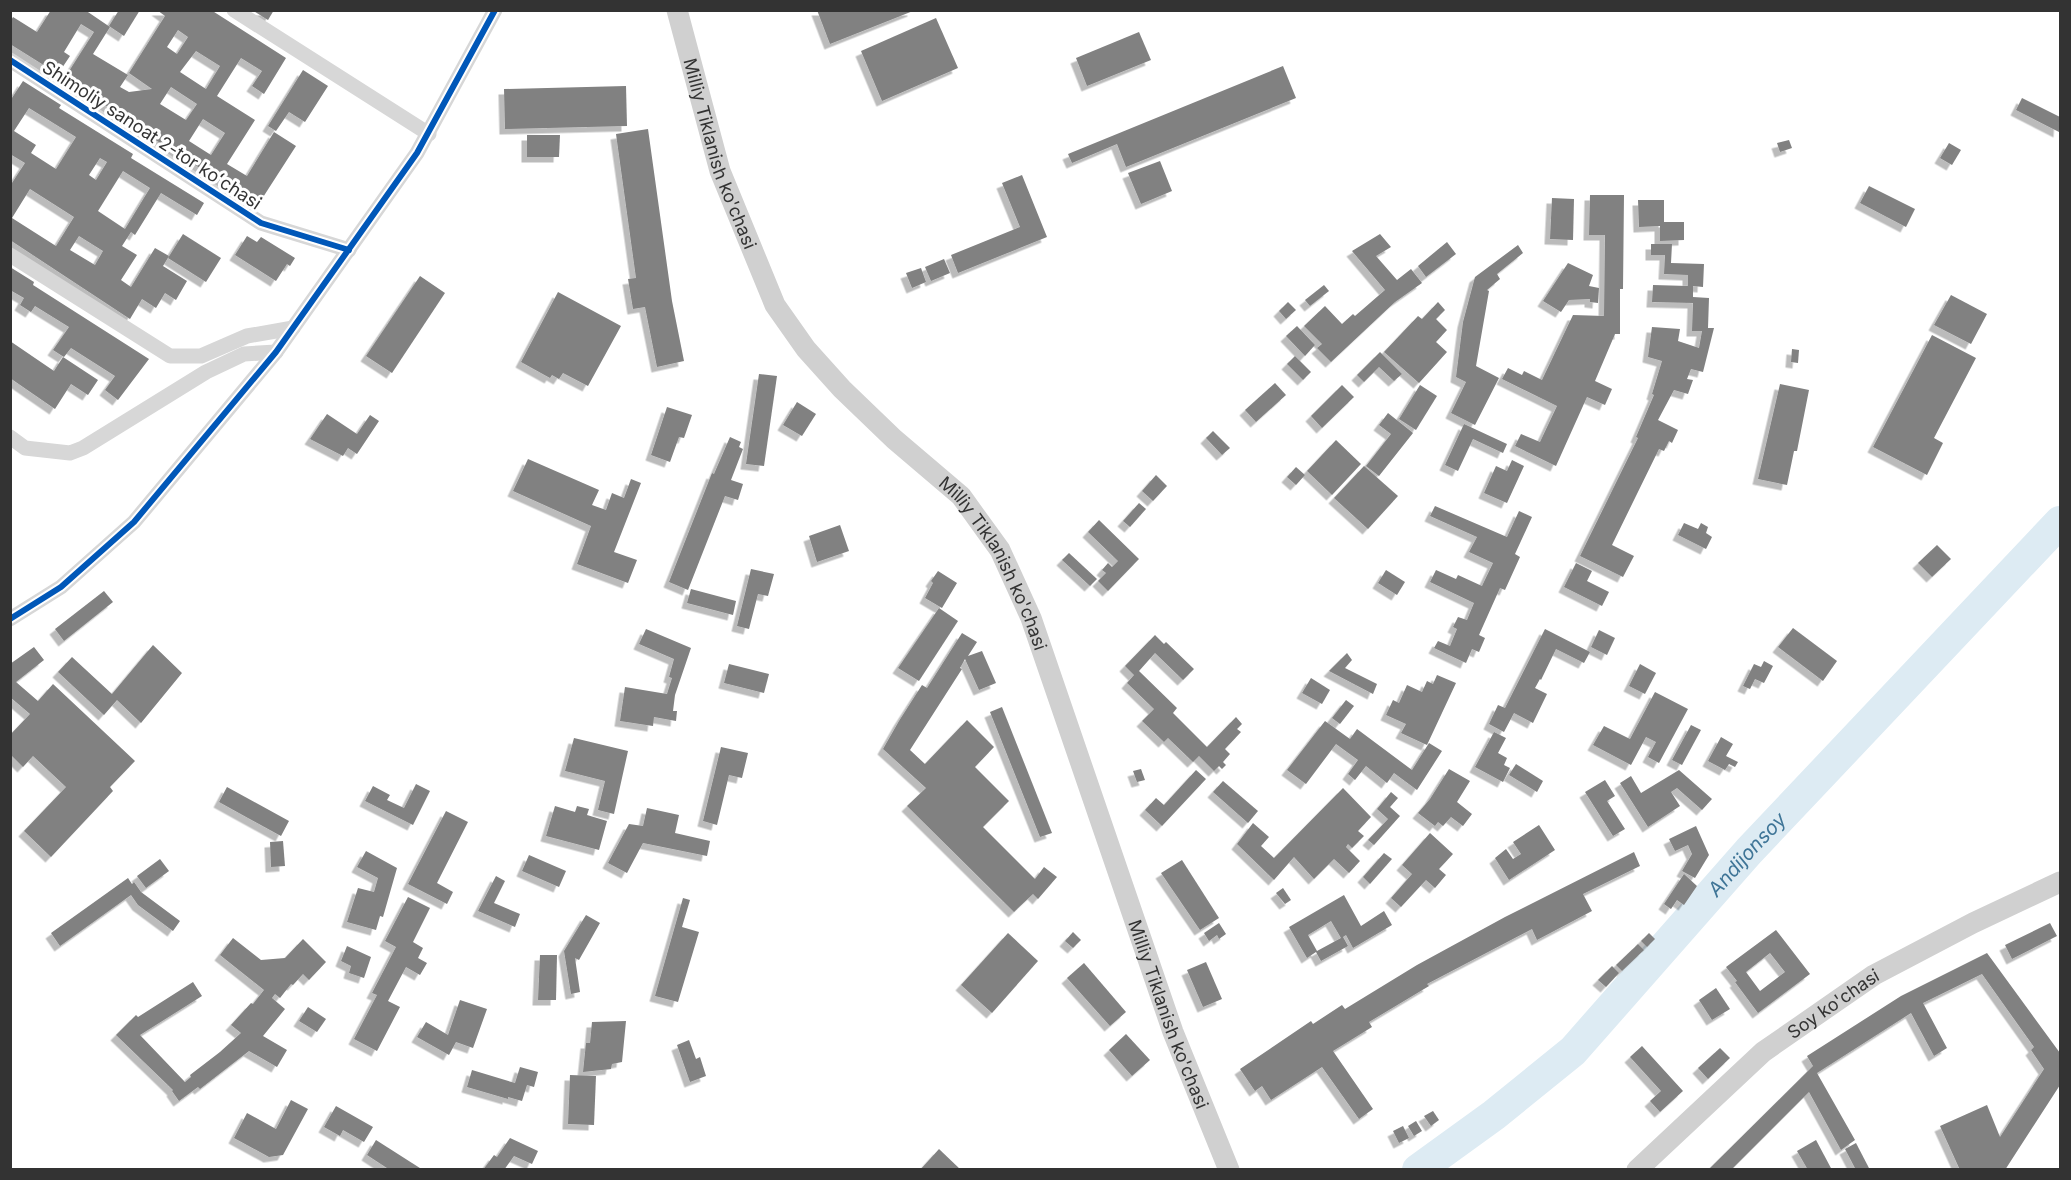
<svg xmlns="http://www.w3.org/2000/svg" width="2071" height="1180" viewBox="0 0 2071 1180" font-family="Inter,sans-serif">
<defs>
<filter id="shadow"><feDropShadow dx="-5.5" dy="5.5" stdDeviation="0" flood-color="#0004"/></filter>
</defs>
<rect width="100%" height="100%" fill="#fff"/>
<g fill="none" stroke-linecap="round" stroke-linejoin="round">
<path stroke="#ddebf3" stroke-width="32" id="s1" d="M1418 1170 1494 1115 1573 1051 1749 851 2060 522"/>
</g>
<g fill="#818181" fill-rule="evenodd" filter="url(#shadow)">
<path d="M51 10H85L110 27 93 54 128 75 120 87 129 92 152 89 129 73 165 16 157 10H211L286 58 264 94 252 86 262 71 241 58 217 96 255 120 227 164 247 176 274 132 296 146 258 205 107 109 108 107 64 79 94 32 81 24 64 52 70 56 58 74 10 44V22L13 17 37 32ZM178 30 188 37 177 54 167 47ZM196 51 220 66 206 89 180 72ZM171 87 197 104 186 120 160 104ZM203 119 225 133 211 155 189 141Z"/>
<path d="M119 10H140L124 36 109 26Z"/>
<path d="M252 10H274L268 20Z"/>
<path d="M817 10H913V11L830 44Z"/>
<path d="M936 18 958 68 882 101 861 51Z"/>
<path d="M1139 32 1151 60 1087 86 1076 58Z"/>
<path d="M1283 66 1296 98 1126 167 1117 144 1072 163 1068 154Z"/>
<path d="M303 70 328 86 305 122 289 112 276 131 268 126Z"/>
<path d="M23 81 61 105 59 108 133 154 131 158 204 203 197 215 161 193 135 235 131 232 122 246 137 255 121 280 131 287 155 248 169 256 163 266 187 281 176 300 165 293 156 308 142 299 130 319 10 240V186L25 163 10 154V101ZM29 108 76 137 56 169 31 153 36 145 14 131ZM100 158 107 162 96 180 89 175ZM123 171 150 188 125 229 98 211ZM30 189 74 217 56 246 12 218ZM79 236 103 251 95 265 70 250Z"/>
<path d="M626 86 627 126 505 129 504 89Z"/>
<path d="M2022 98 2060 117 2059 132 2016 110Z"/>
<path d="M648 129 672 301 684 361 657 367 645 307 633 309 628 279 636 278 616 134Z"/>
<path d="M527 135H560L559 157H527Z"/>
<path d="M1789 140 1792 148 1780 152 1777 143Z"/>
<path d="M1949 143 1961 150 1952 165 1940 158Z"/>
<path d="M1160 161 1172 191 1141 204 1128 173Z"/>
<path d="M1022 175 1047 237 958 273 951 255 1020 227 1002 183Z"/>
<path d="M1869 186 1915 209 1906 227 1860 203Z"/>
<path d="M1590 195H1624L1623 289H1620V334H1615L1595 381 1612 389 1605 405 1587 397 1556 466 1515 446 1521 434 1540 442 1557 406 1502 379 1508 368 1522 375 1524 371 1542 380 1573 315 1604 316 1605 235H1589Z"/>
<path d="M1552 198 1574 199 1573 240 1550 239Z"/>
<path d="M1638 200H1664V222H1684V240L1660 241V226L1639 227Z"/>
<path d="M183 234 221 258 206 282 168 258Z"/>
<path d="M1380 234 1391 247 1376 256 1397 280 1411 269 1422 283 1395 302 1331 362 1317 348 1322 344 1304 326 1325 306 1342 324 1353 314 1355 316 1385 290 1352 251Z"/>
<path d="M247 236 257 242 261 237 295 258 290 266 287 264 276 281 235 255Z"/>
<path d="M1447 242 1456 254 1426 277 1418 266Z"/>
<path d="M1651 244H1672L1671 263 1704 264 1703 287 1693 286V297L1709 298 1708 328H1714L1703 372 1691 369 1687 379 1693 380 1688 394 1674 390 1658 420 1678 430 1672 443 1669 441 1664 451 1659 449 1612 545 1634 556 1623 577 1580 556 1638 438 1636 437 1654 395 1652 394 1662 361 1648 357 1652 327 1680 329 1678 341 1699 348 1702 331H1692L1693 303 1652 302 1653 285 1688 286V275L1664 274 1665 255H1651Z"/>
<path d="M1518 245 1523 253 1497 274 1500 279 1487 290 1489 291 1476 366 1499 378 1475 425 1451 413 1466 382 1456 377 1463 322 1475 277Z"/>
<path d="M944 259 950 273 931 281 925 267Z"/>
<path d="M1568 263 1593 275 1589 286 1599 288 1598 303 1590 302V299L1569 300 1561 312 1543 301Z"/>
<path d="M10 267 34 282 33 285 149 359 118 400 105 390 115 376 71 348 64 357 53 350 69 327 35 306 31 312 20 305 24 298 10 290Z"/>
<path d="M921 268 926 282 912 288 906 273Z"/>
<path d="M420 276 445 293 392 373 366 356Z"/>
<path d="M1324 285 1329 291 1310 306 1305 300Z"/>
<path d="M558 292 621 326 588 386 563 373 559 379 552 375 550 378 521 362Z"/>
<path d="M1951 295 1987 314 1971 344 1934 325Z"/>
<path d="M1288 302 1296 310 1286 319 1279 311Z"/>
<path d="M1438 302 1445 310 1436 319 1447 330 1436 342 1447 352 1419 383 1384 352 1418 316 1422 319Z"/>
<path d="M1297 326 1315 345 1305 356 1286 336Z"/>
<path d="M1932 335 1976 358 1934 438 1943 443 1927 475 1873 447Z"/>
<path d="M10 341 54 371 63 357 98 380 88 395 71 384 55 409 10 378Z"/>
<path d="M1792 349 1799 350 1798 363 1791 362Z"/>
<path d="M1380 352 1402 374 1394 381 1379 367 1364 382 1357 375Z"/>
<path d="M1295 356 1311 372 1303 380 1287 364Z"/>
<path d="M759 374 777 376 764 466 746 464Z"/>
<path d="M1275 383 1286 395 1256 422 1245 410Z"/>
<path d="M1780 384 1809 390 1797 451H1794L1787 485 1758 479Z"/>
<path d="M1342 385 1354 397 1322 428 1311 416Z"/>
<path d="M1420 385 1437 396 1416 430 1399 419Z"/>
<path d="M797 402 816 414 802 436 783 425Z"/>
<path d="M667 407 692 415 684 438 679 437 670 462 651 455Z"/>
<path d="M1388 413 1413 433 1379 476 1366 466 1391 434 1379 425Z"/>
<path d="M327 414 357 434 370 415 379 421 357 454 348 448 343 456 310 439Z"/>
<path d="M1464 424 1507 444 1503 453 1473 439 1458 471 1445 465Z"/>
<path d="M1213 431 1230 448 1222 455 1206 438Z"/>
<path d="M730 437 741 442 739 447 743 449 731 480 743 484 738 500 725 496 688 590 669 582 712 473 714 474Z"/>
<path d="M1336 440 1361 464 1332 495 1307 471Z"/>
<path d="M528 459 599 490 592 505 606 510 612 493 624 498 631 479 641 483 614 552 637 560 628 583 577 564 591 526 513 491Z"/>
<path d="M1512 460 1524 466 1507 503 1484 493 1496 466 1507 471Z"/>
<path d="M1364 466 1398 496 1368 529 1334 498Z"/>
<path d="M1296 467 1305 475 1296 485 1287 477Z"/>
<path d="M1156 475 1167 486 1153 501 1142 491Z"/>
<path d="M1139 503 1146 509 1130 527 1123 521Z"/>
<path d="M1435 506 1507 537 1519 511 1532 517 1515 554 1520 557 1505 590 1500 588 1479 635 1485 638 1479 652 1472 649 1466 663 1434 648 1438 641 1450 646 1457 629 1453 627 1458 617 1467 620 1474 603 1430 582 1436 570 1456 579 1458 575 1482 586 1493 563 1469 552 1477 537 1430 516Z"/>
<path d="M1099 520 1139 559 1108 591 1098 581 1106 573 1102 570 1108 563 1112 567 1118 561 1088 532Z"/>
<path d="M1684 523 1698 529 1701 523 1708 527 1706 533 1712 537 1706 549 1678 535Z"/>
<path d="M840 525 849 551 817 562 809 536Z"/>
<path d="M1937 545 1951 559 1932 577 1918 563Z"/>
<path d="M1069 553 1097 579 1090 586 1062 560Z"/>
<path d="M1576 563 1592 571 1587 581 1609 592 1602 606 1564 587Z"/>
<path d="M751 569 774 574 768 596 758 594 749 629 737 626Z"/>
<path d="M1386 570 1405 582 1397 595 1378 583Z"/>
<path d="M938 571 957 583 942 608 925 598 933 583 931 581Z"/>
<path d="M691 589 736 601 733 615 687 603Z"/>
<path d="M104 591 113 602 64 641 55 629Z"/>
<path d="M939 608 958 621 919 681 898 668Z"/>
<path d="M1793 628 1837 661 1823 681 1778 647Z"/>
<path d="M646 629 691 648 675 695 673 711H677L676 721 654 717 653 726 620 721 625 687 667 694 672 678 669 677 674 659 639 644Z"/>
<path d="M1545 629 1590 652 1584 663 1556 649 1541 680 1540 679 1535 688 1547 694 1533 723 1514 713 1504 732 1489 724 1498 705 1505 708Z"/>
<path d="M1599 630 1615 638 1607 655 1591 647Z"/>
<path d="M962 633 977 642 968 656 982 651 996 683 979 690 965 659 960 668 962 669 910 750 925 764 967 720 994 747 975 767 1009 801 983 827 1035 879 1044 867 1057 877 1038 899 1033 894 1014 912 907 806 926 788 883 749 899 721 922 685 927 688Z"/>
<path d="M1155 635 1164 644 1166 642 1194 669 1183 680 1155 653 1139 671 1177 708 1173 713 1207 747 1236 717 1242 724 1237 729 1241 732 1225 749 1230 754 1223 762 1226 765 1222 769 1219 766 1214 771 1199 756 1193 762 1168 738 1164 742 1142 721 1154 709 1127 683 1134 675 1125 666Z"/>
<path d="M153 645 182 673 141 723 117 700 104 715 58 672 72 657 112 694Z"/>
<path d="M34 647 44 660 16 682 38 701 53 684 135 761 110 787 113 791 51 857 24 831 66 787 33 756 23 767 10 754V735L30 714 10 697V664Z"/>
<path d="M1347 653 1352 660 1345 668 1377 684 1373 694 1329 671Z"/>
<path d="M1764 661 1773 666 1764 683 1755 679 1750 689 1743 686 1754 664 1761 667Z"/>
<path d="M729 664 769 674 764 693 724 683Z"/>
<path d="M1640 664 1656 673 1645 694 1629 686Z"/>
<path d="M1437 675 1456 683 1427 745 1401 733 1406 724 1386 715 1393 700 1399 703 1407 685 1422 692 1427 681 1433 684Z"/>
<path d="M1311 678 1330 690 1322 704 1302 693Z"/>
<path d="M1655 692 1688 709 1659 763 1648 757 1656 742 1646 737 1631 765 1593 745 1604 726 1630 739Z"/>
<path d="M1346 700 1354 706 1340 724 1332 718Z"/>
<path d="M1002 707 1052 833 1040 837 990 712Z"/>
<path d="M1325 721 1350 739 1357 729 1412 770 1429 743 1442 751 1417 790 1394 773 1387 783 1366 766 1355 780 1348 774 1358 760 1336 744 1306 784 1287 770Z"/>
<path d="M1691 725 1701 730 1682 765 1672 760Z"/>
<path d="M1494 732 1506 738 1498 753 1507 758 1504 765 1510 768 1503 782 1475 767Z"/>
<path d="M1721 737 1733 744 1726 756 1738 762 1735 767 1729 764 1725 770 1708 761Z"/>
<path d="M574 738 628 751 614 814 598 810 605 781 565 771Z"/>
<path d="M721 747 748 753 742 778 729 775 717 825 703 821Z"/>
<path d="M1516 764 1543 781 1537 792 1509 775Z"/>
<path d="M1141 769 1145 780 1137 782 1133 771Z"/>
<path d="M1449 769 1470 781 1457 802 1472 814 1463 826 1451 817 1443 826 1438 822 1435 826 1418 813 1430 799Z"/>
<path d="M1196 770 1206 779 1162 826 1145 810 1156 798 1164 805Z"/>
<path d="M1679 770 1712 799 1702 810 1677 788 1671 792 1680 806 1648 827 1620 783 1631 776 1641 793Z"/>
<path d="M1605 780 1615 796 1607 801 1625 829 1613 836 1585 792Z"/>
<path d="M1223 781 1258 811 1248 823 1213 792Z"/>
<path d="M416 784 430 791 413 825 365 801 373 786 390 795 387 800 404 808Z"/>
<path d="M227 787 289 821 281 836 219 802Z"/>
<path d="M1343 788 1371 817 1358 831 1364 836 1352 848 1348 844 1346 847 1360 861 1349 873 1334 859 1314 879 1294 857 1274 880 1237 844 1253 823 1269 837 1261 846 1274 858Z"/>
<path d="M1391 792 1398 798 1390 807 1400 816 1374 845 1368 840 1388 819 1377 809Z"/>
<path d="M555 806 575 812 577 806 589 809 587 815 607 821 599 850 546 836Z"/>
<path d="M647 808 679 815 675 833 710 841 707 856 643 843 627 873 608 863 629 824 643 826Z"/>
<path d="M446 811 468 822 437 883 453 892 447 904 408 884Z"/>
<path d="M1539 825 1555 850 1509 880 1495 858 1506 849 1513 859 1521 854 1513 842Z"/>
<path d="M1696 826 1709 855 1695 878 1682 871 1692 854 1688 845 1675 851 1669 839Z"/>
<path d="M1430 833 1453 854 1439 869 1446 875 1435 888 1426 880 1401 907 1391 898 1412 874 1402 865Z"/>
<path d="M283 841 285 866 271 867 270 842Z"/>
<path d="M366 851 397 868 383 917 380 916 376 930 347 922 358 888 374 892 378 878 357 867Z"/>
<path d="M1634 852 1640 866 1583 894 1592 911 1537 940 1532 929 1427 984 1429 986 1369 1022 1372 1027 1333 1051 1373 1109 1359 1119 1322 1067 1271 1100 1262 1086 1255 1091 1240 1069 1311 1021 1313 1024 1342 1005 1345 1009 1417 965 1505 917Z"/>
<path d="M1384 853 1392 859 1370 884 1363 877Z"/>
<path d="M529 855 566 871 559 887 522 871Z"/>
<path d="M160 859 169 871 146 888 137 876Z"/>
<path d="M1182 860 1219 918 1200 930 1161 873Z"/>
<path d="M1684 874 1697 886 1684 905 1677 900 1671 909 1664 904Z"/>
<path d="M496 876 505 881 494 903 520 914 515 927 478 911Z"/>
<path d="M128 878 132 884 134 882 141 892 180 921 173 931 138 905 131 895 60 946 51 933Z"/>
<path d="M1283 888 1291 900 1285 904 1276 893Z"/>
<path d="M1344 895 1361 926 1384 911 1392 925 1353 948 1346 935 1343 937 1348 946 1321 961 1316 952 1307 958 1289 927ZM1331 921 1341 938 1317 951 1308 935Z"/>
<path d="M408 897 430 908 413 942 423 948 418 958 427 963 420 975 406 967 388 1001 400 1007 377 1051 354 1039 377 995 372 993 396 947 385 941Z"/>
<path d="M683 898 690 900 682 927 699 932 678 1002 655 996Z"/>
<path d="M586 915 600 923 579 960 575 958 580 992 571 994 564 951Z"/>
<path d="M1219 923 1226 934 1219 939 1217 935 1209 941 1204 933Z"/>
<path d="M2050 923 2057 936 2012 959 2005 945Z"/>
<path d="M1776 930 1810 974 1758 1013 1735 982 1737 981 1726 967ZM1770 953 1785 972 1760 991 1746 972Z"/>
<path d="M1073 932 1081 940 1073 948 1065 941Z"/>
<path d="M1008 933 1038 961 992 1013 961 985Z"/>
<path d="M1649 933 1655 939 1647 947 1641 941Z"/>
<path d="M233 938 261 960 285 958 303 939 326 962 309 980 303 974 293 985 291 984 280 998 275 994 272 998 285 1009 263 1036 287 1050 277 1067 249 1051 200 1089 198 1087 179 1101 172 1091 173 1090 116 1035 136 1015 138 1017 193 982 202 996 140 1035 185 1082 191 1077 190 1075 220 1052 241 1033 231 1025 251 1003 253 1004 264 990 220 955Z"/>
<path d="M1638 944 1644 950 1622 971 1616 965Z"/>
<path d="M347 946 371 957 364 978 349 973 351 966 341 961Z"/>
<path d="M1987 953 2060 1053V1085L2005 1170H1960L1940 1126 1987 1105 2000 1137 2044 1069 2031 1050 2034 1047 1982 974 1923 1003 1947 1048 1934 1056 1911 1013 1817 1073 1855 1140 1841 1150 1809 1092 1731 1170H1708L1813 1066 1807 1056 1901 996Z"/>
<path d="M540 955H557L556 1000H538Z"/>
<path d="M1206 962 1222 999 1203 1007 1187 970Z"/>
<path d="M1084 963 1126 1012 1110 1026 1067 978Z"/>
<path d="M1612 966 1619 973 1606 987 1598 980Z"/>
<path d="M1716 988 1730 1009 1712 1020 1699 1000Z"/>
<path d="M460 1000 487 1009 473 1048 456 1042 449 1055 417 1037 426 1022 448 1035Z"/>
<path d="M308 1007 326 1019 317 1032 299 1021Z"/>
<path d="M626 1021 622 1062 612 1064 611 1069 583 1072 586 1043H590L592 1022Z"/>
<path d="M1126 1034 1150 1060 1132 1076 1109 1050Z"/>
<path d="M689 1040 696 1059 700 1057 706 1076 690 1082 677 1045Z"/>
<path d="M1642 1046 1683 1091 1660 1112 1650 1101 1661 1091 1630 1057Z"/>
<path d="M1720 1048 1730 1058 1708 1079 1698 1068Z"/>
<path d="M520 1067 538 1072 534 1087 527 1085 522 1101 508 1097V1099L467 1087 472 1070 515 1083Z"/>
<path d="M570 1075 596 1076 594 1125 568 1124Z"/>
<path d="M291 1100 308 1109 283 1155 269 1157 234 1138 247 1113 276 1129Z"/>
<path d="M336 1106 373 1127 364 1142 343 1130 340 1136 324 1127Z"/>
<path d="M1433 1111 1439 1120 1431 1126 1424 1116Z"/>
<path d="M1416 1121 1422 1131 1414 1136 1408 1126Z"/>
<path d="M1403 1126 1409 1138 1399 1143 1393 1131Z"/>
<path d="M510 1138 538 1151 532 1164 514 1156 504 1170H483L494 1155 497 1157Z"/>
<path d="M376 1140 423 1170H390L367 1155Z"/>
<path d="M1816 1140 1832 1170H1808L1797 1151Z"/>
<path d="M1856 1143 1870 1170H1856L1845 1149Z"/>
<path d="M939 1149 961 1170H920Z"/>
</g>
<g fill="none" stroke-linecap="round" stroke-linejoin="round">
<g stroke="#d7d7d7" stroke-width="15">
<path d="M234 10 429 134"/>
<path d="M10 60 261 223 349 250"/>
<path d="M10 255 170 356H201L247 336 293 328"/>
<path d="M10 437 25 448 70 453 83 448 206 372 244 354 276 352"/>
<path d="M10 619 61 587 134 522 276 352 417 153 495 10"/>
</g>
<g stroke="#d0d0d0" stroke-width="21">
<path id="s2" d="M677 10 720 171 775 305 806 349 842 389 894 439 961 496 1000 550 1031 618 1173 1032 1229 1170"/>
<path id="s3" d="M1637 1170 1763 1052 1874 975 1973 923 2060 882"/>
</g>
<g stroke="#fff" stroke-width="10">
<g id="cycleway">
<path d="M10 60 261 223 349 250"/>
<path d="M10 619 61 587 134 522 276 352 417 153 495 10"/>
</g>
</g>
<use href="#cycleway" stroke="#0057b8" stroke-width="6"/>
</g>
<g text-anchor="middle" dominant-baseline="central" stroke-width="6" stroke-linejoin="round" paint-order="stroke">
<g font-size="18" fill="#333" stroke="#fff">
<text transform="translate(152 135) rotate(33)">Shimoliy sanoat 2-tor koʻchasi</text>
<text stroke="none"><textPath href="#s2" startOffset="150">Milliy Tiklanish ko'chasi</textPath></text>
<text stroke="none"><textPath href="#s2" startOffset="654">Milliy Tiklanish ko'chasi</textPath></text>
<text stroke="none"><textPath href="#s3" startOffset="258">Soy ko'chasi</textPath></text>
<text stroke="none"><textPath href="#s2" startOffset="1140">Milliy Tiklanish ko'chasi</textPath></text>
</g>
<g font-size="20" font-style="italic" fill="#3f7597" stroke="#fff">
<text stroke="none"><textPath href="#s1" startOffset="458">Andijonsoy</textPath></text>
</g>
</g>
<rect width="2071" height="1180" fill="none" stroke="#333333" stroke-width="24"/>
</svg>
